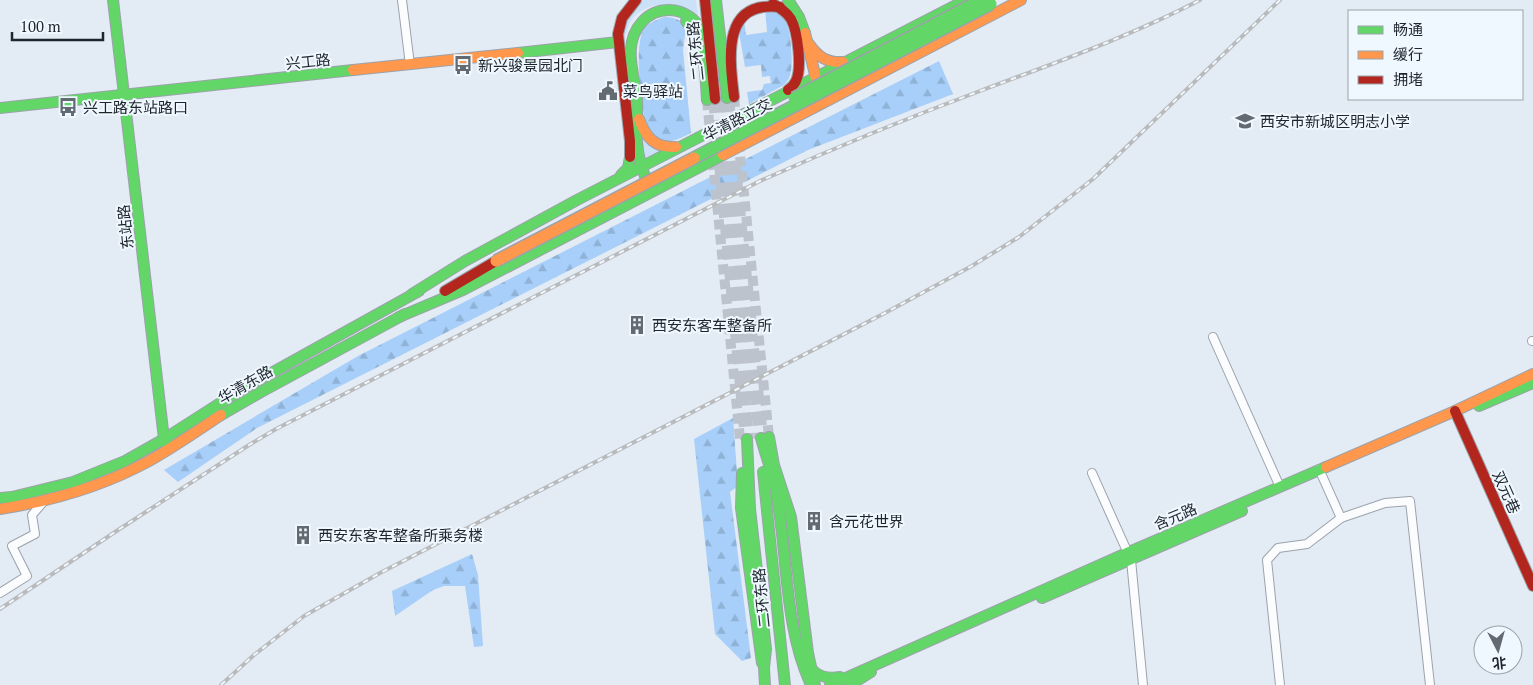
<svg xmlns="http://www.w3.org/2000/svg" width="1533" height="685" viewBox="0 0 1533 685" font-family="'PT Serif','Noto Sans SC',serif">
<defs>
<pattern id="forest-firs" width="22" height="20" patternUnits="userSpaceOnUse" patternTransform="scale(1.25)"><rect width="22" height="20" fill="#a7cff9"/><path d="M5 1l3.5 6h-7zM16 11l3.5 6h-7z" fill="#8fb2d6"/></pattern>
</defs>
<rect width="100%" height="100%" fill="#e3ebf4"/>
<g fill="#cbe1f8">
<path d="M642 0H696L698 16C681 0 648 0 632 19 627 27 626 37 621 44 624 25 626 13 642 0Z"/>
<path d="M640 134 660 151 643 159Z"/>
</g>
<g fill="url(#forest-firs)">
<path d="M765 7C772 10 778 12 783 17 791 26 793 59 791 71 790 77 788 81 784 85L749 104 747 92 762 90 764 84 771 83 770 76 762 77 761 65 745 67 737 21 743 13 746 35 767 32Z"/>
<path d="M664 17C691 17 694 41 699 62L696 63 691 36 685 35 683 50 691 133C672 143 659 148 646 126 642 106 633 45 644 29 649 22 657 20 664 17Z"/>
<path d="M939 61 953 94 808 150 257 428 178 482 164 470 358 356Z"/>
<path d="M733 418 738 486 730 492 751 658 742 661 715 634 694 439Z"/>
<path d="M472 554 478 575 483 646 474 647 465 586H444L433 590 395 616 392 591Z"/>
</g>
<g fill="none" stroke-linecap="round" stroke-linejoin="round">
<g stroke="#bcc3cc" stroke-width="10" stroke-dasharray="10 5" stroke-linecap="butt">
<path d="M734 97 769 437"/>
<path d="M707 100 740 439"/>
</g>
<g stroke="#bcc3cc" stroke-width="14" stroke-dasharray="14 7" stroke-linecap="butt">
<path d="M727 98 761 438"/>
<path d="M715 99 747 439"/>
</g>
<g stroke="#9ca2aa" stroke-width="10">
<g id="street">
<path d="M402 0 410 65"/>
<path d="M1213 337 1280 487"/>
<path d="M1532 341H1533"/>
<path d="M1319 469 1341 518"/>
<path d="M1092 473 1131 560 1143 685"/>
<path d="M0 593 27 576 12 546 35 534 32 515 45 500"/>
<path d="M1280 685 1267 560 1278 548 1307 544 1341 518 1385 503 1410 501 1430 685"/>
</g>
</g>
<g stroke="#9ca2aa" stroke-width="12">
<g id="fast">
<path d="M113 0 164 439 167 444"/>
<path d="M716 0 727 98"/>
<path d="M788 0 799 17 805 33"/>
<path d="M686 21C706 42 705 73 707 100"/>
<path d="M518 53 618 42"/>
<path d="M0 108 353 70"/>
<path d="M621 175 628 168 630 157"/>
<path d="M650 190C644 174 638 159 637 142 636 128 638 114 637 99 634 73 622 44 642 22 649 14 659 10 669 10 688 10 699 23 707 38"/>
<path d="M412 294 465 261 577 200 966 0"/>
<path d="M399 317 463 290 723 155"/>
<path d="M1479 406 1533 383"/>
<path d="M221 415 261 392 405 314"/>
<path d="M769 437 774 465 791 517 808 653 815 685"/>
<path d="M761 438C766 457 774 477 777 497 788 560 784 626 811 685"/>
<path d="M747 439 750 509 766 649 764 668 765 685"/>
<path d="M763 472 785 685"/>
<path d="M742 473 741 508 762 663"/>
<path d="M0 498 12 497 73 482 125 461 164 439 239 391 419 291"/>
<path d="M1042 598 1242 511"/>
<path d="M809 666C817 677 827 679 840 677"/>
<path d="M830 685 1129 552 1326 467"/>
<path d="M850 685 871 672"/>
</g>
</g>
<g stroke="#9ca2aa" stroke-width="12">
<g id="slow">
<path d="M805 33 817 83"/>
<path d="M809 44C818 57 827 63 843 62"/>
<path d="M353 70 518 53"/>
<path d="M639 119C646 138 655 148 676 147"/>
<path d="M723 155 1021 0"/>
<path d="M1326 467 1455 411 1533 374"/>
<path d="M0 509C52 501 103 486 149 461 174 447 197 431 221 415"/>
</g>
</g>
<g stroke="#9ca2aa" stroke-width="12">
<g id="jam">
<path d="M705 0 715 99"/>
<path d="M773 4C780 8 787 12 791 19 798 32 802 68 796 81 794 85 791 88 788 90"/>
<path d="M734 97C730 61 720 0 780 7"/>
<path d="M630 157V141L618 34 622 18 636 0"/>
<path d="M445 291 496 261"/>
<path d="M1455 411 1533 586"/>
</g>
</g>
<use href="#street" stroke="#fbfcfd" stroke-width="8"/>
<use href="#fast" stroke="#63d668" stroke-width="10"/>
<use href="#slow" stroke="#ff974d" stroke-width="10"/>
<use href="#jam" stroke="#b3261e" stroke-width="10"/>
<g stroke="#b8babc" stroke-width="4">
<g id="rail">
<path d="M0 609 115 532 249 445 276 429 760 181C832 149 905 119 980 91 1054 63 1129 37 1200 0"/>
<path d="M221 685 254 655 304 616 380 573 885 313 970 267 1019 237 1093 179 1280 0"/>
</g>
</g>
<use href="#rail" stroke="#eff7ff" stroke-width="2" stroke-dasharray="5.5" stroke-linecap="butt"/>
<g stroke="#9ca2aa" stroke-width="14" stroke-linecap="butt">
<g id="fast-bridge">
<path d="M794 98 981 0"/>
<path d="M694 158 991 4"/>
</g>
</g>
<g stroke="#9ca2aa" stroke-width="14" stroke-linecap="butt">
<path id="slow-bridge" d="M496 261 694 158"/>
</g>
<use href="#fast-bridge" stroke="#63d668" stroke-width="11"/>
<use href="#slow-bridge" stroke="#ff974d" stroke-width="11"/>
</g>
<defs>
<g id="bus-bare" transform="scale(1.5)"><path d="M-5-6H5V4H4V6H2V4H-2V6H-4V4H-5ZM-3.5-4V0h7V-4ZM-3.5 1.2v1.5H-2V1.2ZM2 1.2v1.5H3.5V1.2Z" fill="#636a72" stroke="#eff7ff" stroke-width="2.5" paint-order="stroke"/></g>
<g id="civic-bare" transform="scale(1.5)"><path d="M-.6-6.5H3V-4.5H.6V-3L4-1V1h2V6H-6V1h2V-1L-.6-3ZM-1.2 2.5V6h2.4V2.5Z" fill="#636a72" stroke="#eff7ff" stroke-width="2.5" paint-order="stroke"/></g>
<g id="school-bare" transform="scale(1.5)"><path d="M0-5L7-2L0 1L-7-2ZM-4 1L0 2.5L4 1V4Q0 6-4 4Z" fill="#636a72" stroke="#eff7ff" stroke-width="2.5" paint-order="stroke"/></g>
<g id="building-bare" transform="scale(1.5)"><path d="M-4-6H4V6H1V3H-1V6H-4ZM-2.5-4.3h1.7v1.8h-1.7ZM.8-4.3h1.7v1.8H.8ZM-2.5-1h1.7V.8h-1.7ZM.8-1h1.7V.8H.8Z" fill="#636a72" stroke="#eff7ff" stroke-width="2.5" paint-order="stroke"/></g>
</defs>
<g fill-rule="evenodd">
<use href="#bus-bare" x="463" y="65"/>
<use href="#civic-bare" x="608" y="91"/>
<use href="#bus-bare" x="68" y="107"/>
<use href="#school-bare" x="1245" y="121"/>
<use href="#building-bare" x="637" y="325"/>
<use href="#building-bare" x="814" y="521"/>
<use href="#building-bare" x="303" y="535"/>
</g>
<g text-anchor="middle" dominant-baseline="central" stroke-width="4" stroke-linejoin="round" paint-order="stroke">
<g font-size="15" fill="#1e252c" stroke="#eff7ff">
<text transform="translate(695 51) rotate(-96)">二环东路</text>
<text transform="translate(308 61) rotate(-6)">兴工路</text>
<text transform="translate(737 119) rotate(-27)">华清路立交</text>
<text transform="translate(125 227) rotate(-96)">东站路</text>
<text transform="translate(245 384) rotate(-30)">华清东路</text>
<text transform="translate(1507 492) rotate(66)">双元巷</text>
<text transform="translate(1175 516) rotate(-23)">含元路</text>
<text transform="translate(761 598) rotate(-96)">二环东路</text>
</g>
<g font-size="15" fill="#1e252c" stroke="#eff7ff" text-anchor="start">
<text x="478" y="65">新兴骏景园北门</text>
<text x="623" y="91">菜鸟驿站</text>
<text x="83" y="107">兴工路东站路口</text>
<text x="1260" y="121">西安市新城区明志小学</text>
<text x="652" y="325">西安东客车整备所</text>
<text x="829" y="521">含元花世界</text>
<text x="318" y="535">西安东客车整备所乘务楼</text>
</g>
</g>
<rect x="1348" y="10" width="175" height="90" fill="#eff7ff" stroke="#9ba3ab"/>
<rect x="1358" y="26" width="25" height="8" fill="#63d668" stroke="#9ba3ab"/>
<text x="1393" y="35" font-size="15" fill="#1e252c">畅通</text>
<rect x="1358" y="51" width="25" height="8" fill="#ff974d" stroke="#9ba3ab"/>
<text x="1393" y="60" font-size="15" fill="#1e252c">缓行</text>
<rect x="1358" y="76" width="25" height="8" fill="#b3261e" stroke="#9ba3ab"/>
<text x="1393" y="85" font-size="15" fill="#1e252c">拥堵</text>
<g transform="translate(1498 650) rotate(174)"><circle r="24" fill="#eff7ff" stroke="#9ba3ab"/>
<path d="M0-4L9 19L0 12L-9 19Z" fill="#636a72"/>
<text y="-8" font-size="14" font-weight="bold" text-anchor="middle" fill="#1e252c">北</text>
</g>
<path d="M12 32v8h91v-8" fill="none" stroke="#1e252c" stroke-width="2.5"/>
<text x="20" y="32" font-size="15" fill="#1e252c" stroke="#eff7ff" stroke-width="4" paint-order="stroke">100 m</text>
</svg>
